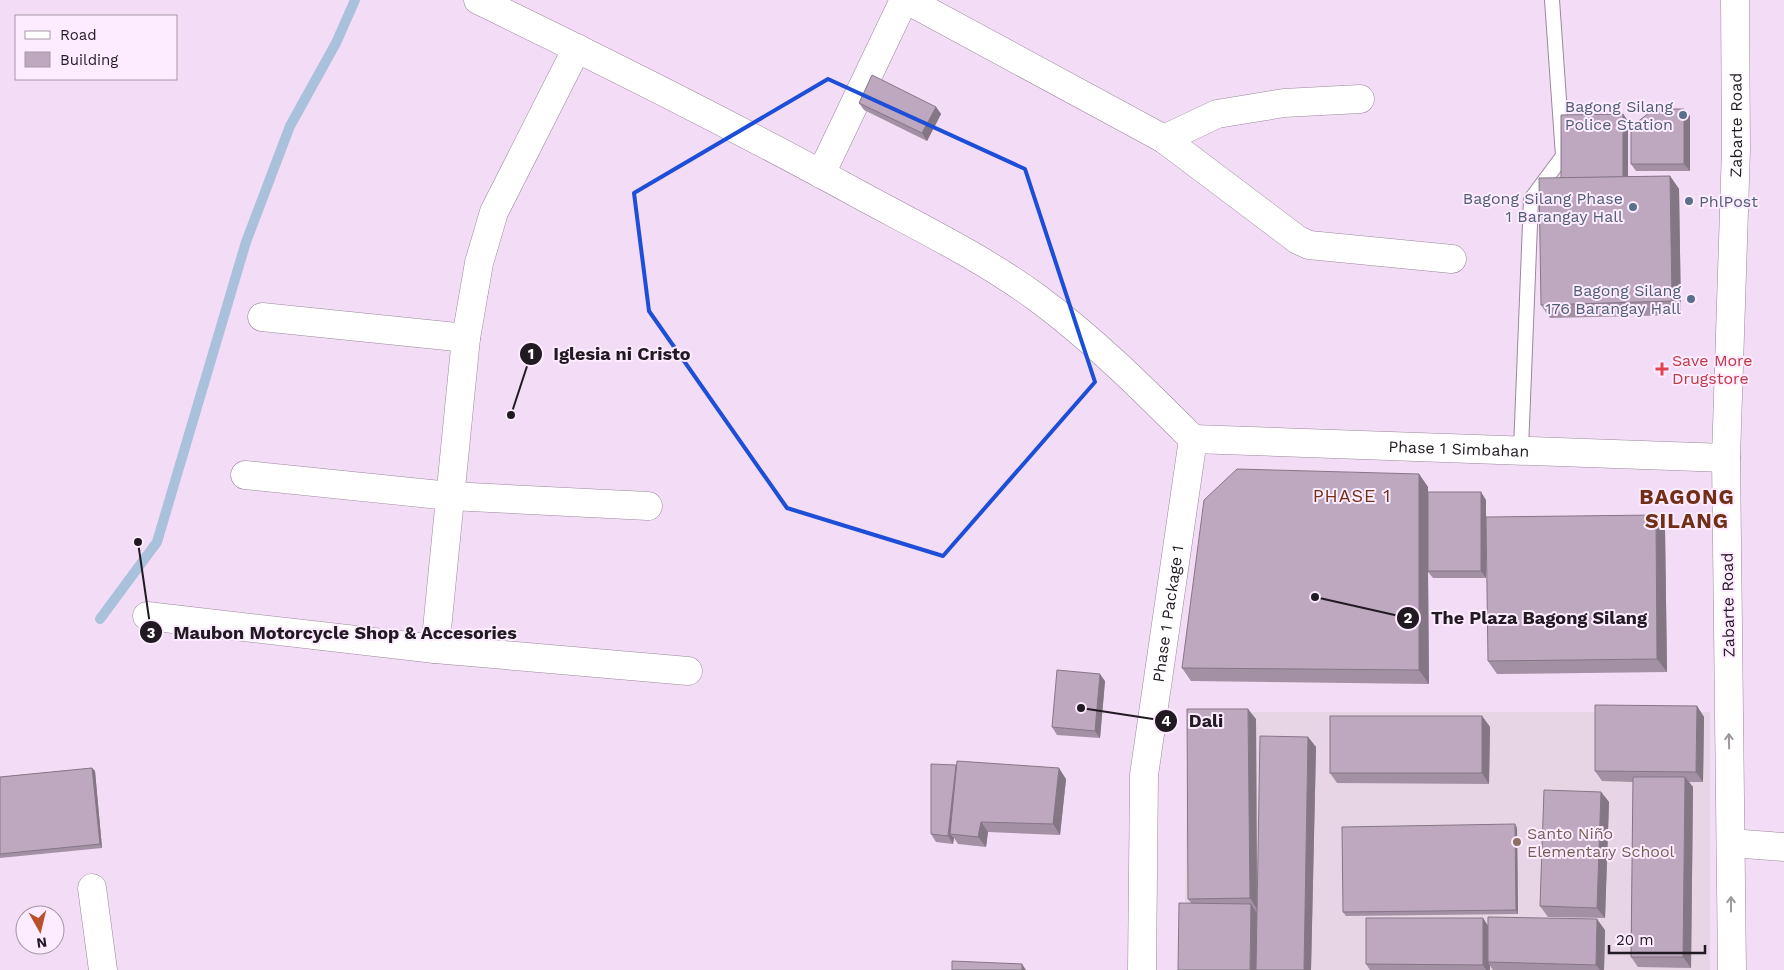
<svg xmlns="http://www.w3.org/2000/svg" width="1784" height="970" viewBox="0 0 1784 970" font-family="'Work Sans',sans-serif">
<rect width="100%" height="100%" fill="#f3dcf5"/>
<path fill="#e7d4e4" d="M1188 712H1710V970H1184Z"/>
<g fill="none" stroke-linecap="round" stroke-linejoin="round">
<path stroke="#aac1db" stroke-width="10" d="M100 619 157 542 246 242 290 126 336 43 355 0"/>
<g stroke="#9b879d" stroke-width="16">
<path id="lane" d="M1521 449 1531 199 1563 156 1552 0"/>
</g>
<g stroke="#9b879d" stroke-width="29">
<g id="street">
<path d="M907 0 1164 139 1298 240 1309 245 1452 259"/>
<path d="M1164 139 1217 114 1284 103 1360 99"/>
<path d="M821 174 904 0"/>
<path d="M262 317 466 338"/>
<path d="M245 475 450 496 648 506"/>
<path d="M147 616 435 649 688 671"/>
<path d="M435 649 466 338 479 263 494 212 577 48"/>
<path d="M1731 843 1784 847"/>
<path d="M92 888 103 970"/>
</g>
</g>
<g stroke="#9b879d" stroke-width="29">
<g id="secondary">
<path d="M478 0C606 62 734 126 860 195 919 227 981 257 1036 297 1093 339 1143 389 1193 439"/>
<path id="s1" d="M1193 439 1726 458"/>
<path id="s2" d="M1142 970 1144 775 1193 439"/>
<path id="s3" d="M1732 970 1726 458 1736 149 1735 0"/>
</g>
</g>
<use href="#lane" stroke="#fff" stroke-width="14"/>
<use href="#street" stroke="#fff" stroke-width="28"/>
<use href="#secondary" stroke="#fff" stroke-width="28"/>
</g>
<g fill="#a390a5">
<path d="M859 103 936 107 941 114 927 141 864 110Z"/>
<path d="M1684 109 1690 116V171H1636L1631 164Z"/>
<path d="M1623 114 1628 121V176H1670L1679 189 1681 315 1550 318 1541 305Z"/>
<path d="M1419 474 1428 487V504L1486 500V578H1433L1428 572 1429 684 1191 681 1182 668Z"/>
<path d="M1665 529 1667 672 1497 674 1488 661Z"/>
<path d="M1105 681 1100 738 1057 735 1052 727Z"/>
<path d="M1697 706 1704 717 1703 782H1689L1693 787 1691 968 1638 967 1631 957 1633 782 1602 781 1595 771Z"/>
<path d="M1482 716 1490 727 1489 784 1337 783 1330 773Z"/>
<path d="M1256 719 1257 901 1308 737 1316 747 1311 970 1191 903 1188 899Z"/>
<path d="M956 766 1066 779 1060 835 988 832 986 847 958 844 954 838 953 844 936 842 931 834Z"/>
<path d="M92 768 95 771 102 848 0 858V777Z"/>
<path d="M1601 792 1609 802 1605 918 1548 917 1540 906Z"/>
<path d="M1517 828 1518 914 1346 916 1343 912Z"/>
<path d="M1483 918 1488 926 1605 930 1604 970H1493L1490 966V970H1370L1366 964Z"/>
</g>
<g fill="#857686">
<path d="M936 107 941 114 927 141 922 133Z"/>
<path d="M1684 109 1690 116V171L1684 164Z"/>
<path d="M1623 114 1628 121V186L1623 178Z"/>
<path d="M1670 176 1679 189 1681 315 1672 301Z"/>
<path d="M1419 474 1428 487V572L1429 684 1419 670Z"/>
<path d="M1481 492 1486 500V578L1481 571Z"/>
<path d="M1656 515 1665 529 1667 672 1657 659Z"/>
<path d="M1100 674 1105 681 1100 738 1095 731Z"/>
<path d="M1697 706 1704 717 1703 782 1696 772Z"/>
<path d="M1248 709 1256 719 1257 909 1250 898Z"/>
<path d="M1482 716 1490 727 1489 784 1482 773Z"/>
<path d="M1308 737 1316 747 1311 970H1304Z"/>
<path d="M956 765 961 772 950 834 954 838 953 844 948 836Z"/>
<path d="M92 768 95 771 102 848 100 844Z"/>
<path d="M1059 768 1066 779 1060 835 1053 824Z"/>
<path d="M1685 777 1693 787 1691 968 1683 957Z"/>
<path d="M1601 792 1609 802 1605 918 1597 908Z"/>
<path d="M981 822 988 832 986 847 978 837Z"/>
<path d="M1515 824 1517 828 1518 914 1516 910Z"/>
<path d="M1251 904 1258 915V970H1250Z"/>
<path d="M1483 918 1490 929 1488 962 1490 966V970H1486L1483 965Z"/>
<path d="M1597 919 1605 930 1604 970H1600L1596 965Z"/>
<path d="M1022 964 1026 970H1022Z"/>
</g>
<g fill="#bea8c0" stroke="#857686">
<path d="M872 75 936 107 922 133 859 103Z"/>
<path d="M1654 109H1684V164H1631V127Z"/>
<path d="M1623 114V177L1561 178V115Z"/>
<path d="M1670 176 1672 301 1541 305 1539 178Z"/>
<path d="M1237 469 1419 474V670L1182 668 1204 500Z"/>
<rect x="1428" y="492" width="53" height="79"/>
<path d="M1656 515 1657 659 1488 661 1486 517Z"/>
<path d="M1057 670 1100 674 1095 731 1052 727Z"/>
<path d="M1595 705 1697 706 1696 772 1595 771Z"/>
<path d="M1187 709H1248L1250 898 1188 899Z"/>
<rect x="1330" y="716" width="152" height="57"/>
<path d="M1260 736 1308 737 1304 970H1256Z"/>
<path d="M957 761 1059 768 1053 824 981 822 978 837 950 834Z"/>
<path d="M931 764 956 765 948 836 931 834Z"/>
<path d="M92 768 100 844 0 854V777Z"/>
<path d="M1633 777H1685L1683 957H1631Z"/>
<path d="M1544 790 1601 792 1597 908 1540 906Z"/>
<path d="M1515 824 1516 910 1343 912 1342 827Z"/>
<path d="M1179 903 1251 904 1250 970H1178Z"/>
<path d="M1488 917 1597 919 1596 965 1488 962Z"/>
<path d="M1366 918H1483V965L1366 964Z"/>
<path d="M952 961 1022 964V970H952Z"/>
</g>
<defs><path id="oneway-shaft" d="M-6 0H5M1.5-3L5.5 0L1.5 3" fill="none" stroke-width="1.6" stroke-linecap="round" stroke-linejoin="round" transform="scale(1.25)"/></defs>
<g stroke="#9c989c">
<use href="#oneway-shaft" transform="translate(1729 741) rotate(-91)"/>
<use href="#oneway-shaft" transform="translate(1731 904) rotate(-90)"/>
</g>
<path fill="none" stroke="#1d4ed8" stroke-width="4" stroke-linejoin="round" d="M828 79 1025 169 1095 382 943 556 787 508 649 311 634 193Z"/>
<g fill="#5c6f8a" stroke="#fdebff" stroke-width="2">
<circle cx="1683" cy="115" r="5"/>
<circle cx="1689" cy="201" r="5"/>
<circle cx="1633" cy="207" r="5"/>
<circle cx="1691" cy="299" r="5"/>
</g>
<path fill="#e0444e" stroke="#fdebff" stroke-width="2" d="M1659.5 361.5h5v5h5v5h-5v5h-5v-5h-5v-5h5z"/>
<circle fill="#8d6e63" stroke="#fdebff" stroke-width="2" cx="1517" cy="842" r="5"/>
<g text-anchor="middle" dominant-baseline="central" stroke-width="4" stroke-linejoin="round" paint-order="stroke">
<g font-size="16" fill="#4e5e75" stroke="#fdebff" text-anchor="end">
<text x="1673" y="106">Bagong Silang<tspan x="1673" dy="18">Police Station</tspan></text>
<text x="1623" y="198">Bagong Silang Phase<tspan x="1623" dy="18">1 Barangay Hall</tspan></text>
<text x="1699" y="201" text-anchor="start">PhlPost</text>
<text x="1681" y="290">Bagong Silang<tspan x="1681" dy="18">176 Barangay Hall</tspan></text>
</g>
<g font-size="16" fill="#221a23" stroke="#fdebff">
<text stroke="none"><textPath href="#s3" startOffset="845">Zabarte Road</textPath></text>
<text stroke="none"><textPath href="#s1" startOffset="266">Phase 1 Simbahan</textPath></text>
<text transform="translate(1728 605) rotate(-91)">Zabarte Road</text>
<text stroke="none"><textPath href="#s2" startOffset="358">Phase 1 Package 1</textPath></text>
</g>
<g font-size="16" fill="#be3a42" stroke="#fdebff" text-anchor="start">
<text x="1672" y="360">Save More<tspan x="1672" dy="18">Drugstore</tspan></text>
</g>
<g font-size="16" fill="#785e54" stroke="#fdebff" text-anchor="start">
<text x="1527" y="833">Santo Niño<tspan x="1527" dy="18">Elementary School</tspan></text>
</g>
<g font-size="18" letter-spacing="1" fill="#702f16" stroke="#fdebff">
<text x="1352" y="495">PHASE 1</text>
</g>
<g font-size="21" font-weight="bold" letter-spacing="1" fill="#702f16" stroke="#fdebff">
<text x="1687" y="496">BAGONG<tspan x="1687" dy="24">SILANG</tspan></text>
</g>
</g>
<path fill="none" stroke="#221a23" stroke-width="2" d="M511 415L531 354M1315 597L1408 618M138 542L151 632M1081 708L1166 721"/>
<g fill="#221a23" stroke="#fdebff" stroke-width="2">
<circle cx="511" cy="415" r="5"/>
<circle cx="1315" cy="597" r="5"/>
<circle cx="138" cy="542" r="5"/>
<circle cx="1081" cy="708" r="5"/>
<circle cx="531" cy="354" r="12"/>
<circle cx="1408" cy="618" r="12"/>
<circle cx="151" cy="632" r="12"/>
<circle cx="1166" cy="721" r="12"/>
</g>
<g font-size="15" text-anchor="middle" font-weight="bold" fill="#fff">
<text x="531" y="359">1</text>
<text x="1408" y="623">2</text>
<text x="151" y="638">3</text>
<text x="1166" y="726">4</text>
</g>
<g font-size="18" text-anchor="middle" font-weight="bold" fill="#221a23" stroke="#fdebff" stroke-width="4" stroke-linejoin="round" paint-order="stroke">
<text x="622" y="360">Iglesia ni Cristo</text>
<text x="1539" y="624">The Plaza Bagong Silang</text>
<text x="345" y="639">Maubon Motorcycle Shop &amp; Accesories</text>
<text x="1206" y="727">Dali</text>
</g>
<rect x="15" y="15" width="162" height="65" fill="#fdebff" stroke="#a597a7"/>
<rect x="25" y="31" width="25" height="8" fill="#ffffff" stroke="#a597a7"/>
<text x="60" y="40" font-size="15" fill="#221a23">Road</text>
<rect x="25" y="52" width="25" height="15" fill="#bea8c0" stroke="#a597a7"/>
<text x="60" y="65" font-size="15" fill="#221a23">Building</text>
<g transform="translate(40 930) rotate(172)"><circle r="24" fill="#fdebff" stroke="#a597a7"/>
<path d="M0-4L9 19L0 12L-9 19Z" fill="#b85129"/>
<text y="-8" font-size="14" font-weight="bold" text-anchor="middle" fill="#221a23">N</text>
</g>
<path d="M1609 945v8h96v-8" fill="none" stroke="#221a23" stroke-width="2.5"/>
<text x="1616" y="945" font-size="15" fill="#221a23" stroke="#fdebff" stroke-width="4" paint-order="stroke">20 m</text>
</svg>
